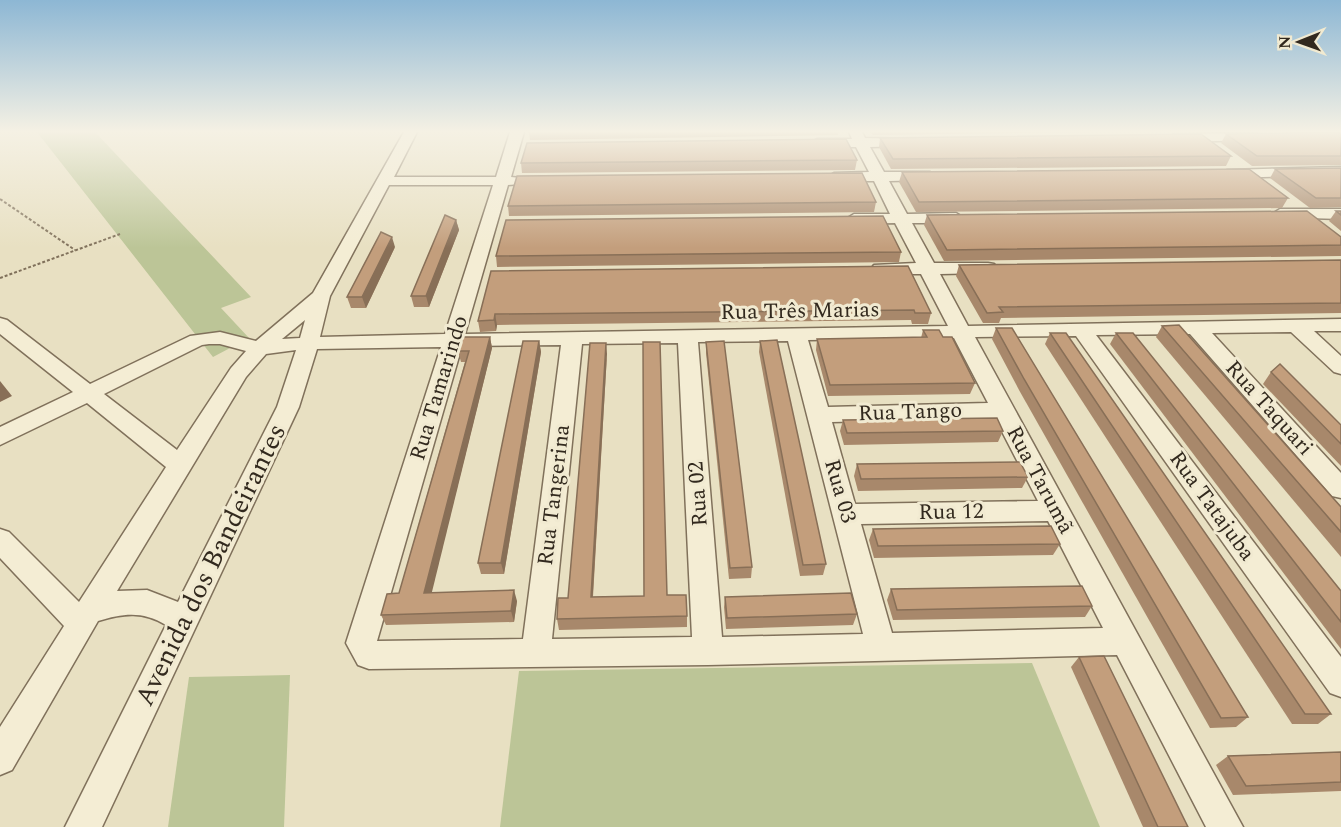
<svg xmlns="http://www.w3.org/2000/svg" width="1341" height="827" viewBox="0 0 1341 827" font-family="Spectral,serif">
<rect width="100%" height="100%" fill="#e8e0c2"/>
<g fill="#bcc597">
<path d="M37 132H95L251 297 221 308 249 338 213 357Z"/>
<path d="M1032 663 1100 827H500L519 671Z"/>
<path d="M290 675 284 827H168L189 677Z"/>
</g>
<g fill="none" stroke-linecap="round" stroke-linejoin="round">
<g stroke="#80715b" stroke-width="3">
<g id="minor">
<path d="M404 132H417L394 177H496L510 132H524L511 177 521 178 523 181 521 184 508 185 465 334 948 326 921 274H880L874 273 871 269 874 265 916 263 895 223 854 224 846 219 854 214H890L874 181H834L827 177 834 173 869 172 856 147H817L810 143 817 139H852L849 132H862L865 138 915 139 917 142 915 145 910 146 870 147 884 172H930L937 176 930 180 889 181 907 214 956 213 964 218 956 223H912L934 263H988L994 264 997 268 994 272 988 273 940 274 968 326 1341 319V331H1314L1341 356V374L1334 372 1291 332 1212 333 1341 473V498L1332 496 1190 334 1096 335 1341 657V697L1330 693 1076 336 975 337 1243 827H1206L1117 655 708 665 369 669 358 665 346 643 441 347 317 349 299 407 102 827H65L166 625C143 611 124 613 98 621L12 770 0 775V727L64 626 0 558V529L9 532 79 602 166 467 87 403 0 445V427L73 392 0 334V318L7 320 90 384 190 336 220 332 256 341 313 293ZM389 185H493L445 334 320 337 330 296ZM305 320 300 338 282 339ZM954 338 988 403 828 407 808 340ZM788 341 863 634 722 637 698 342ZM678 343 692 637 552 639 582 344ZM209 344H220L246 351 231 368 177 450 104 394 202 345ZM561 345 523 639 377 641 462 346ZM296 350 277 407 178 602 147 590 117 591 246 377 266 354ZM995 418 1038 501 855 504 832 422ZM1048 521 1103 628 892 633 861 524Z"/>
<path d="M1255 133 1260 134 1262 137 1260 140 1174 142 1167 138 1174 134Z"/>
<path d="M1341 167V175L1227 178 1220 174 1227 170Z"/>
<path d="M1280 209H1341V219L1274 217 1272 214Z"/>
</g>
</g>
<g stroke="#80715b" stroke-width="2" stroke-dasharray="3 2" stroke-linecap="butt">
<path d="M0 199 75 250"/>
<path d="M0 278 120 234"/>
</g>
<use href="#minor" fill="#f4edd4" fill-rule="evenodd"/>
</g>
<g fill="#a8886b">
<path d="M529 132H838V135L530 140Z"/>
<path d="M871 132H1096L873 135Z"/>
<path d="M1341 133V165L1252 166 1221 143 1226 134Z"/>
<path d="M880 138 1231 156 1226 166 891 169 879 147Z"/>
<path d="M857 160 855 170 522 173 521 163Z"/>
<path d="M1341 168V207L1310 208 1270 178 1275 169Z"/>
<path d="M902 172 1288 198 1282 208 916 212 899 182Z"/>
<path d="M876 202 874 212 509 216 508 206Z"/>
<path d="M1336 211H1341V231L1329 221Z"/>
<path d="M927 215 1341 237V256L944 261 924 225Z"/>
<path d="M456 220 459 230 429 307H414L411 296Z"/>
<path d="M395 247 366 308H351L347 297Z"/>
<path d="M901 252 899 262 497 267 496 256Z"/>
<path d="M1341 260V313L1001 318 999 323H983L956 276 959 265Z"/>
<path d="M908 266 931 313 928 324H912L911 320 497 325 496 331 480 332 478 321 491 271Z"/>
<path d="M1162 326 1341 507V557L1156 337Z"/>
<path d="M996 328 1248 717 1236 727 1210 728 1019 390 992 339Z"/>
<path d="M923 330 943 337 975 383 970 394 828 396 816 350 817 339 921 338Z"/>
<path d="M1050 333 1331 714 1318 724H1292L1045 344Z"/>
<path d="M1116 333 1341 591V649L1110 344Z"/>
<path d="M490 337 492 348 431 592 517 601 514 622 386 625 381 615 399 593 465 362H461L458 351Z"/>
<path d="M539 341 541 352 504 574H481L478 563Z"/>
<path d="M760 341 826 564 823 575 800 576 759 352Z"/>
<path d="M706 342 752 567 751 578 729 579 706 353Z"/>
<path d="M607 354 593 597 667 595 687 616V627L559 630 557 619 568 598Z"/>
<path d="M1271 372 1341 425V466L1263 384Z"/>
<path d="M843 420 1003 431 998 442 844 445 840 431Z"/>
<path d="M857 464 1028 477 1022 488 858 491 854 476Z"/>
<path d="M873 529 1060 544 1053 555 874 558 869 540Z"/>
<path d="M891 589 1092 606 1085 617 893 620 887 600Z"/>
<path d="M725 597 857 614 853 625 726 629 724 607Z"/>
<path d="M1079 657 1188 827H1143L1071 667Z"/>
<path d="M1341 752V791L1233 795 1216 765 1228 756Z"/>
</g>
<g fill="#886f57">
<path d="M456 220 459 230 429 307 426 296Z"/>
<path d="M392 237 395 247 366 308 362 297Z"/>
<path d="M495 314 497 325 496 331 494 320Z"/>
<path d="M490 337 492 348 429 604 424 593Z"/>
<path d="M539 341 541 352 504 574 501 563Z"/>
<path d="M606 343 607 354 592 608 591 597Z"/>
<path d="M0 381 12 396 0 402Z"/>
<path d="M514 590 517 601 514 622 511 611Z"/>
</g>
<g fill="#c39e7c" stroke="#886f57" stroke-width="1.5">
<path d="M1327 132 1341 133V156H1257L1226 134Z"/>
<path d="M1201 134 1231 156 893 159 880 138Z"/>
<path d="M846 139 857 160 521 163 527 143Z"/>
<path d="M1341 168V198H1316L1275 169Z"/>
<path d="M1249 169 1288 198 919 202 902 172Z"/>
<path d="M862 173 876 202 508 206 517 176Z"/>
<path d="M1307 211 1341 237V245L947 250 927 215Z"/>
<path d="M1336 211H1341V215Z"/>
<path d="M445 215 456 220 426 296H411Z"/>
<path d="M883 216 901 252 496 256 506 220Z"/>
<path d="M381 232 392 237 362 297H347Z"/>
<path d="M1341 260V303L999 307 1003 312 987 313 959 265Z"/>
<path d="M908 266 931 313H915L914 310 495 314 494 320 478 321 491 271Z"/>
<path d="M1179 325 1341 507V532L1162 326Z"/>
<path d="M996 328H1012L1248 717 1221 718 1024 379Z"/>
<path d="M923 330H939L943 337H952L975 383 830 385 817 339 927 337Z"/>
<path d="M1050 333H1066L1331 714H1305Z"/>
<path d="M1116 333H1133L1341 591V622Z"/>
<path d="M463 337H490L424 593 514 590 511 611 381 615 387 594 399 593 469 351H458Z"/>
<path d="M777 340 826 564 803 565 760 341Z"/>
<path d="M523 341H539L501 563H478Z"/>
<path d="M724 341 752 567 730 568 706 342Z"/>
<path d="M643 342H660L667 595H686L687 616 557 619 558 598H568L590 343H606L591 597 644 596Z"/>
<path d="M1280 364 1341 425V444L1271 372Z"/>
<path d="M997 418 1003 431 847 433 843 420Z"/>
<path d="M1020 462 1028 477 861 479 857 464Z"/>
<path d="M1051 526 1060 544 878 546 873 529Z"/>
<path d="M1082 586 1092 606 897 610 891 589Z"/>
<path d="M851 593 857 614 727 618 725 597Z"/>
<path d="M1104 656 1188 827H1158L1079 657Z"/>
<path d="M1341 752V782L1246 786 1228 756Z"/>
</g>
<linearGradient id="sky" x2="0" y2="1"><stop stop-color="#8db7d4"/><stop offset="0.53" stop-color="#f5f1e4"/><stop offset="1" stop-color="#f5f1e4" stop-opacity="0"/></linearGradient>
<rect width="1341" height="248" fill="url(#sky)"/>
<g text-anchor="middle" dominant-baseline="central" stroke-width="6" stroke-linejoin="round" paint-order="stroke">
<g font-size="22" fill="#32291e" stroke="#f1ead1">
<text transform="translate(800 311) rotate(-1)">Rua Três Marias</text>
<text transform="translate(439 388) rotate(-73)">Rua Tamarindo</text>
<text transform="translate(1269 408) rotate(48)">Rua Taquari</text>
<text transform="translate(910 412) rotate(-2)">Rua Tango</text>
<text transform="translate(1040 480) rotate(62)">Rua Tarumã</text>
<text transform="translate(840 491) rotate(74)">Rua 03</text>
<text transform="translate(698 494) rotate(-94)">Rua 02</text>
<text transform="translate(554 495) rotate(-83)">Rua Tangerina</text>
<text transform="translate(1212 506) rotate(54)">Rua Tatajuba</text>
<text transform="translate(951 512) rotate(-1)">Rua 12</text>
</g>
<g font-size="27" fill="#32291e" stroke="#f1ead1">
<text transform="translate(211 565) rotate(-64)">Avenida dos Bandeirantes</text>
</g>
</g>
<g transform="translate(1299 42) rotate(269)" stroke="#f1ead1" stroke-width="4.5" paint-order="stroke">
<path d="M0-4.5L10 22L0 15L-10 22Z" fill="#32291e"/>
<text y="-9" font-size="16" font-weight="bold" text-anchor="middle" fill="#32291e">N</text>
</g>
</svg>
